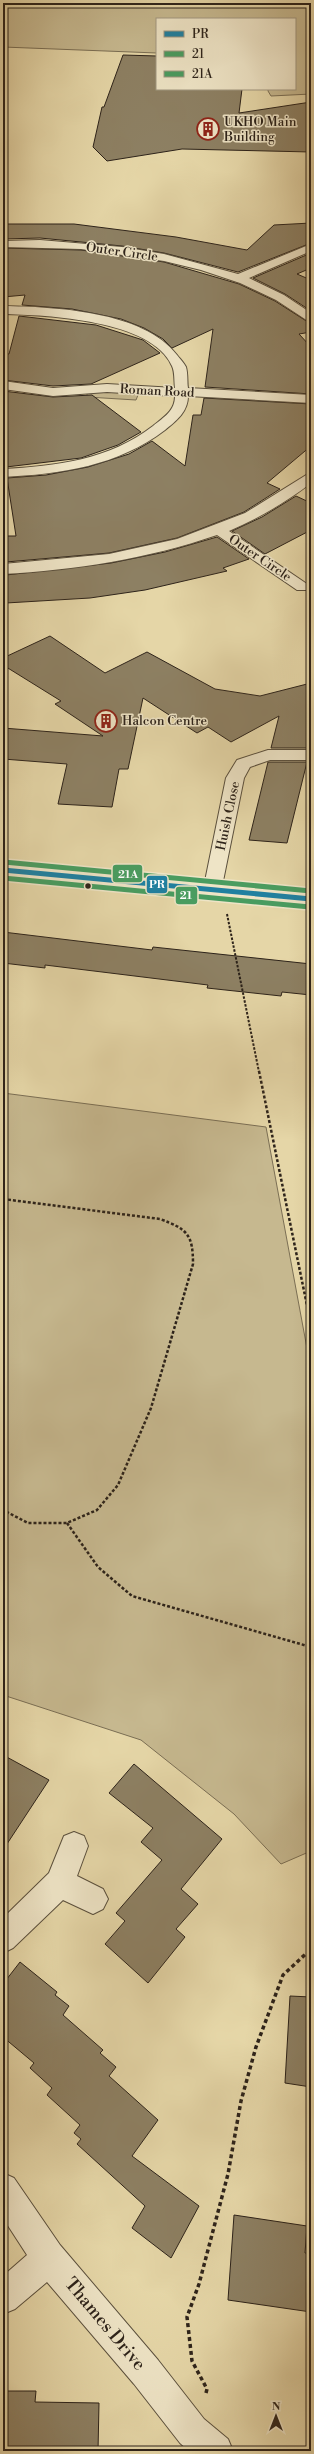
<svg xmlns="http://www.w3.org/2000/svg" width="314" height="2454" viewBox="0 0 314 2454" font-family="'Libre Bodoni',serif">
<rect width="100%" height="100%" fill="#e5d6a7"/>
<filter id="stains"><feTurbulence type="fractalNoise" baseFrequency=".005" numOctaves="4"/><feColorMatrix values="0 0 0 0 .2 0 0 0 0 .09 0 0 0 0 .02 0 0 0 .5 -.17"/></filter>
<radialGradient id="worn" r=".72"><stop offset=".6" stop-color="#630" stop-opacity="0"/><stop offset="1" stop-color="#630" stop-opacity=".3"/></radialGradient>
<g fill="#c6b88f" stroke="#7a6e54">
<path d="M3 3H311V94L271 96 268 91V89H295V19H157V53L3 47Z"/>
<path d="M87 390H140L136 400 87 397Z"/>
<path d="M3 1093 266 1127 311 1370V1851L281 1864 234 1814 141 1740 3 1695Z"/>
</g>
<g fill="#8d8063" stroke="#2d231a">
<path d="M123 55 157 56V89H242L239 113 311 102V152L182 149 107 161 93 147 102 107H104Z"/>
<path d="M311 223V243L238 272 164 253 122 246 40 238 4 239 6 224H74L176 237 247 250 274 225Z"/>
<path d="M3 248 81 250 164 262 239 284 275 301 311 324V332L299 334 311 347V394L205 387 213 329 172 348 163 339 144 328 121 319 72 309 22 305 25 295 3 297Z"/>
<path d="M311 253V268L297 274 311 280V311L285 294 253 278Z"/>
<path d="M19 316 96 325 143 340 160 353 91 384 53 386 3 380V354H9Z"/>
<path d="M3 391 53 397 92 395 141 432 118 445 81 458 6 467 3 449Z"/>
<path d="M204 398 311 404V446L267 483 280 489 244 512 177 538 109 553 6 562V536H16L7 478 46 475 88 467 129 454 152 441 185 466 193 415H201Z"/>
<path d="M296 496 311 503V530L265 554 232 531 262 517Z"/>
<path d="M217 537 249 559 223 568 227 571 145 590 90 598 6 603V575L111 563 165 552Z"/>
<path d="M50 636 105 673 147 652 215 689 260 696 311 683 310 748H271L279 716 231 742 208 727 197 733 143 698 128 769H119L112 807 58 804 67 764 3 759V728L103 736 55 704 61 701 3 665V658Z"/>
<path d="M268 762H307L287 843 249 840Z"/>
<path d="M3 932 152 950 153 947 311 964V995L282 992 281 996 207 988 208 985 45 965V968L3 963Z"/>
<path d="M3 1755 49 1780 3 1850Z"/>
<path d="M134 1764 222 1839 181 1889 198 1904 176 1929 185 1937 148 1983 105 1944 125 1921 116 1913 162 1860 141 1842 153 1828 109 1793Z"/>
<path d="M20 1962 57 1992 55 1995 69 2006 63 2015 103 2050 100 2053 116 2067 109 2076 158 2120 132 2156 199 2206 171 2258 132 2228 145 2206 77 2144 81 2139 74 2133 80 2125 47 2095 52 2088 30 2068 34 2063 3 2037V1984Z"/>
<path d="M290 1996 311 1997V2087L285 2083Z"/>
<path d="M234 2215 307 2226 305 2253H311V2312L228 2300Z"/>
<path d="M3 2391H36L35 2402 99 2403 98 2451H3Z"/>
</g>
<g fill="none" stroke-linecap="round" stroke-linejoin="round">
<g stroke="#5b503d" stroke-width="2">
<g id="minor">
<path d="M40 240 122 247 164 254 238 274 311 244V251L249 278 284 295 311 313V323L276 300 240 283 201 270 164 261 81 249 3 247V241Z"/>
<path d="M3 306C54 307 144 311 177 355 180 359 184 363 186 367 188 374 187 382 188 388L311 395V403L188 396C188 412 176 421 165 430 118 466 61 474 3 477V469C56 466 109 460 153 426 164 417 175 411 175 396L107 392 53 396 3 389V381L53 388 107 384 175 388C174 381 175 372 172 366 152 320 47 315 3 314Z"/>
<path d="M311 472V483C285 503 259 518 229 531L307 584 310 587 307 590H297L217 535C147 559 76 570 3 574V564L109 554 177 539 245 513Z"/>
<path d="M268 750H311V760H270L250 767 244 778 221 891 219 895 212 897 205 895 203 891 226 778 237 760Z"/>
<path d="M74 1832 84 1836 88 1846 77 1876 103 1889 108 1899 103 1909 93 1914 63 1900 13 1948 3 1953V1918L49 1873 64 1836Z"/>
<path d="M3 2173 14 2178 60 2245 158 2360 204 2419 228 2439 233 2451H189L180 2443 134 2384 47 2282 15 2309 3 2314V2276L27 2255 3 2218Z"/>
</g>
</g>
<g stroke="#5b503d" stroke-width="2">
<path id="tertiary" d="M3 864 311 893V905L3 876Z"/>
</g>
<path stroke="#2d231a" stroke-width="2" stroke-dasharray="2.5 1.5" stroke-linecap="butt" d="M227 914 259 1072"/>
<g stroke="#2d231a" stroke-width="2.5" stroke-dasharray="3 2" stroke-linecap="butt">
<path d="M259 1071 311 1325"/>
<path d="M3 1199 160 1219C187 1229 193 1234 193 1264L151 1408 118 1485 97 1510 67 1523H28L3 1510"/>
<path d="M67 1523 98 1567 132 1596 311 1647"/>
</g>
<path stroke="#2d231a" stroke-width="3.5" stroke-dasharray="4 3" stroke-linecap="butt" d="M206 2393 207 2389 192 2361 187 2317 199 2284 228 2174 241 2101 256 2047 283 1975 311 1949"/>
<use href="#minor" fill="#eee4c6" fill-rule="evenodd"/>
<use href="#tertiary" fill="#eee4c6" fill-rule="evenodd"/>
<g stroke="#eee4c6" stroke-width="8">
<path id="bus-1" d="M3 870 311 899"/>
</g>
<g stroke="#eee4c6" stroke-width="8">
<path id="bus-2" d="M3 878 310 907"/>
</g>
<g stroke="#eee4c6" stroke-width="8">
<path id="bus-3" d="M4 862 311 891"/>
</g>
<use href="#bus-1" stroke="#2080a0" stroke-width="5"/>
<use href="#bus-2" stroke="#499c60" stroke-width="5"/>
<use href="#bus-3" stroke="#499c60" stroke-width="5"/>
</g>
<defs>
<g id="building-ring" transform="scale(1.15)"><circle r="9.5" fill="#eee4c6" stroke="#8f2418" stroke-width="1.5"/><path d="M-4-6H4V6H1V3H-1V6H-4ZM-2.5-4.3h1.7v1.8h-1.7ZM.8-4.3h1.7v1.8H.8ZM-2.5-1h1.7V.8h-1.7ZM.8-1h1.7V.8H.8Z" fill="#8f2418"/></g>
</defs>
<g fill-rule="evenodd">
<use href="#building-ring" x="208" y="129"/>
<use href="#building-ring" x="106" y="721"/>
</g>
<circle fill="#2d231a" stroke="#eee4c6" stroke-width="1.5" cx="88" cy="886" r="3.5"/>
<g text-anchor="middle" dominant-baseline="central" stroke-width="3" stroke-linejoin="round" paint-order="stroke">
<g font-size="13" fill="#2d231a" stroke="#eee4c6" text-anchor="start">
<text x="224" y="122">UKHO Main<tspan x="224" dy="15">Building</tspan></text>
<text x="122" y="721">Halcon Centre</text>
</g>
<g font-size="13" fill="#2d231a" stroke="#eee4c6">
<text transform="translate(122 252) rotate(8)">Outer Circle</text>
<text transform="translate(157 391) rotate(3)">Roman Road</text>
<text transform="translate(260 558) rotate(34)">Outer Circle</text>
<text transform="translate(228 816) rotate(-78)">Huish Close</text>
</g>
<g font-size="18" fill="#2d231a" stroke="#eee4c6">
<text transform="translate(105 2324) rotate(50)">Thames Drive</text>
</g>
</g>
<g stroke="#eee4c6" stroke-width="1.5">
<rect x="112" y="864" width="31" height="19" rx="4" fill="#499c60"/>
<rect x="146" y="875" width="22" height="19" rx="4" fill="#2080a0"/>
<rect x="175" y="886" width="23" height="19" rx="4" fill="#499c60"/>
</g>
<g font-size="11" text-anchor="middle" font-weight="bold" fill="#fff">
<text x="128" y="878">21A</text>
<text x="157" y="888">PR</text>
<text x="186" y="899">21</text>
</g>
<rect width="314" height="2454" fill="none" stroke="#e5d6a7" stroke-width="16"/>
<rect x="4" y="4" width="306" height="2446" fill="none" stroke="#2d231a" stroke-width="2"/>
<rect x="8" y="8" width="298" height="2438" fill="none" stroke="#2d231a"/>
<rect x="156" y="18" width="140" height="72" fill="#eee4c6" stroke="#a19781"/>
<rect x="164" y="31" width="20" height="6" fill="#2080a0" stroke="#a19781"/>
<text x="192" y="38" font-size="12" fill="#2d231a">PR</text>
<rect x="164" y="51" width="20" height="6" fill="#499c60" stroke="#a19781"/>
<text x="192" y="58" font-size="12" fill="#2d231a">21</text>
<rect x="164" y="71" width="20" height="6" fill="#499c60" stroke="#a19781"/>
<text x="192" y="78" font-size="12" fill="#2d231a">21A</text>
<g transform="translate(276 2416)" stroke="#eee4c6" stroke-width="3" paint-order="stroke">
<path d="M0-3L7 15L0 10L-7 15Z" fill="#2d231a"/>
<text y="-6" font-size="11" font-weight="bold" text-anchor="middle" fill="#2d231a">N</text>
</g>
<rect width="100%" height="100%" filter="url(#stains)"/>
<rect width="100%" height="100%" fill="url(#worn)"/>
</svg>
